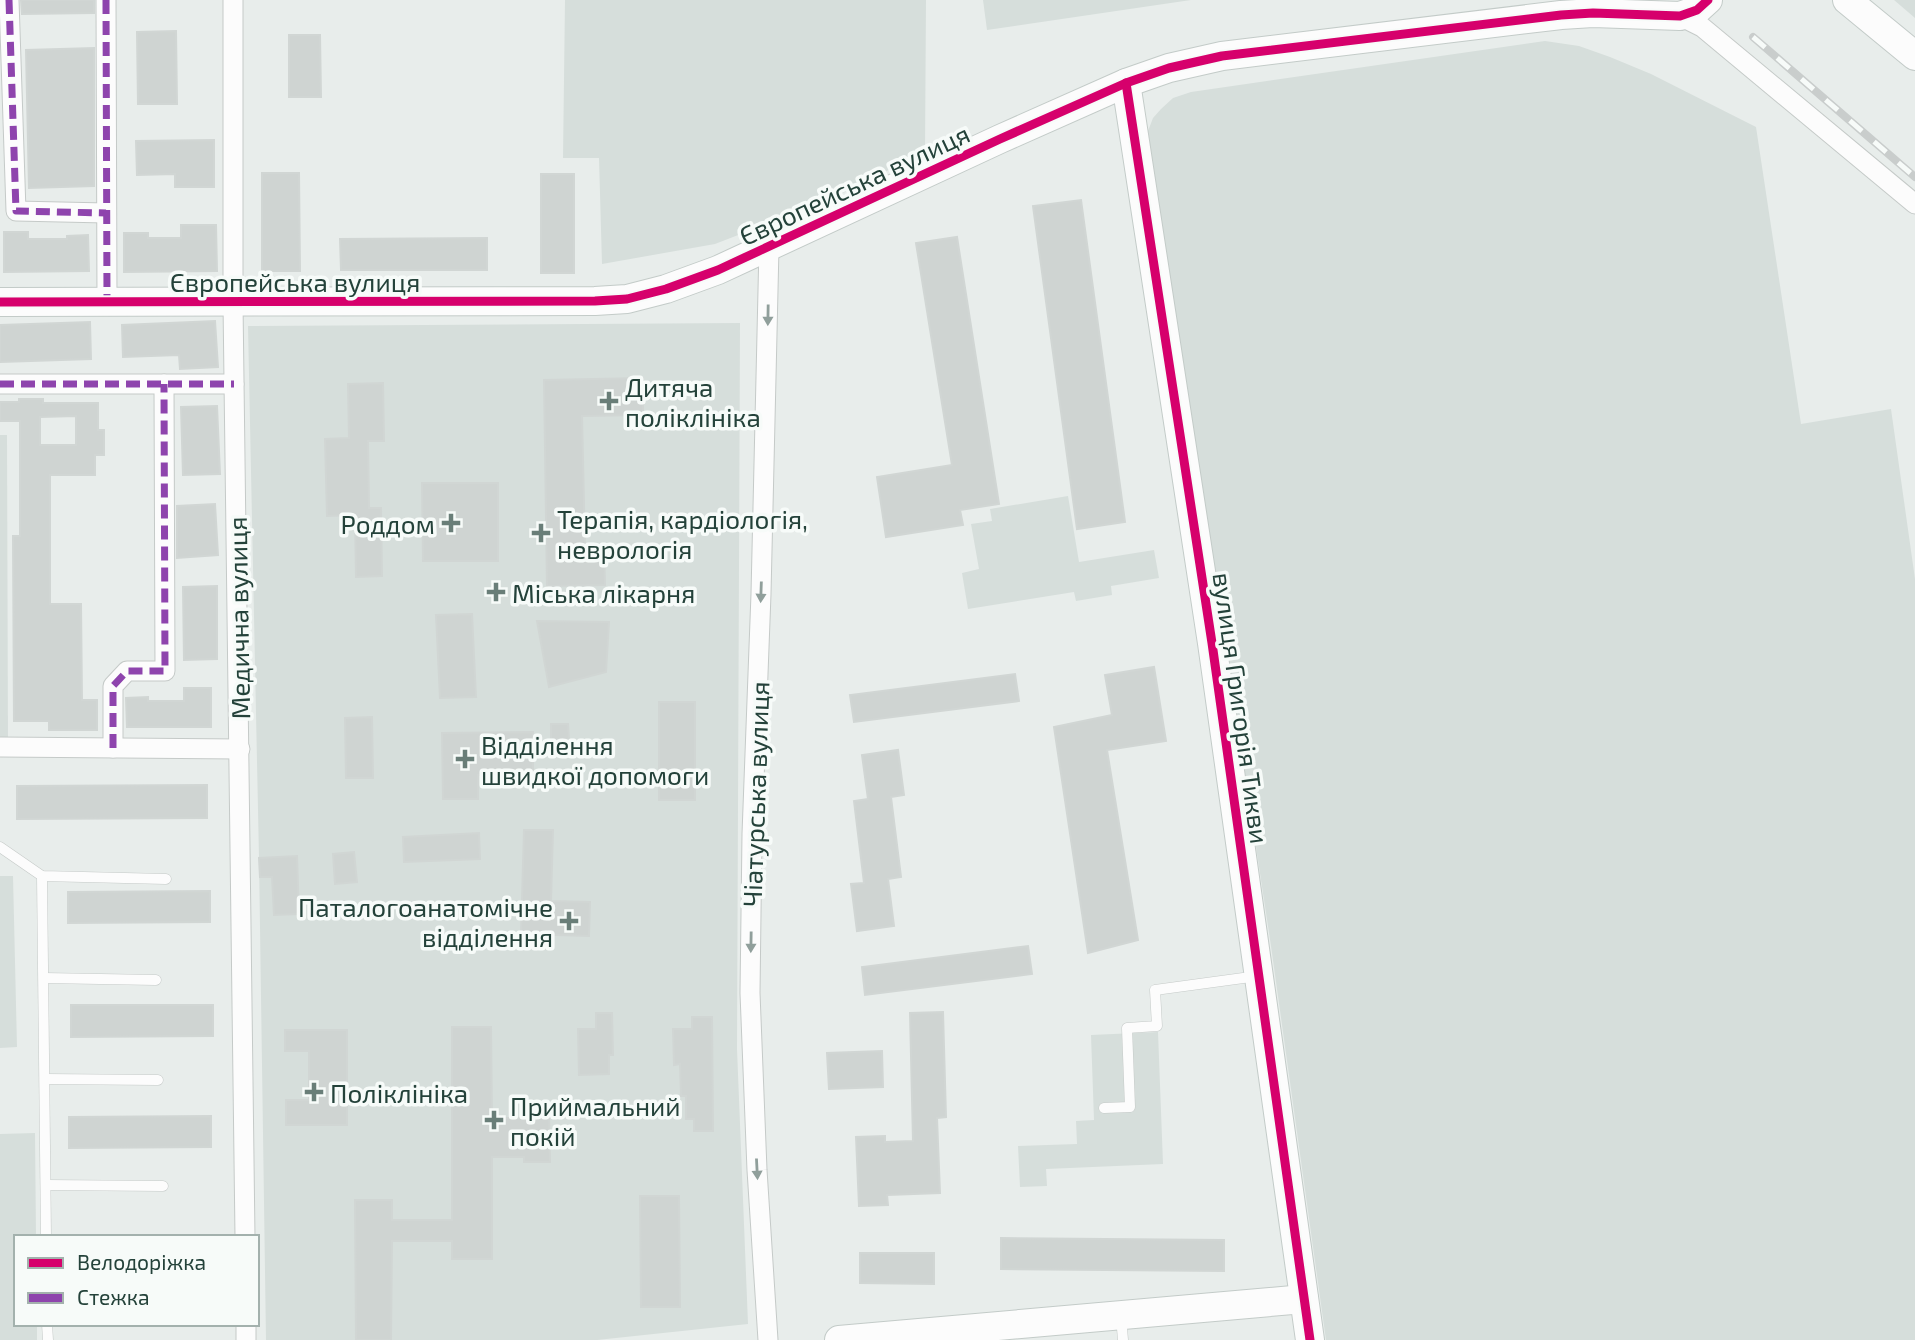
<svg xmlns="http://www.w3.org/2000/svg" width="1915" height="1340" viewBox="0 0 1915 1340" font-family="'Exo 2',sans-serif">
<rect width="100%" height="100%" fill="#e8edeb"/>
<g fill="#d6dedb">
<path d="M565 0H926L925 152 833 198 715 244 602 264 599 158H563Z"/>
<path d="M983 0H1191L987 30Z"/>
<path d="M1894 0H1915V18Z"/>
<path d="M1545 41 1579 46 1610 57 1651 74 1756 127 1801 424 1891 409 1915 579V1340H1326L1271 946 1148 131 1153 118 1161 109 1173 98 1191 92Z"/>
<path d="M740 323 737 1049 748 1324 597 1340H266L259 858 248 326Z"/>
<path d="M0 435H7L8 740H0Z"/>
<path d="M1068 496 1079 562 1154 550 1159 578 1111 586 1112 595 1076 601 1074 592 968 609 962 573 979 569 971 524 992 521 990 509Z"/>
<path d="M0 876H13L17 1047 0 1048Z"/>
<path d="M1158 1032 1163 1164 1046 1169 1047 1186 1020 1187 1018 1146 1077 1144 1076 1121 1094 1120 1091 1035Z"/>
<path d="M35 1133 36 1237H16V1324H37V1340H0V1134Z"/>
</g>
<g fill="#cfd4d2" stroke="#d1d6d4" stroke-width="2" fill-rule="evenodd">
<path d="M21 0H94V13L22 14Z"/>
<path d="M176 31 177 104H138L137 32Z"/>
<path d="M289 35H320L321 97H289Z"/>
<path d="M94 48V186L29 188 26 50Z"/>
<path d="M214 140V187H175V174L137 175 136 141Z"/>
<path d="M262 173H299L300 271H262Z"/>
<rect x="541" y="174" width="33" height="99"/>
<path d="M1081 200 1125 522 1077 529 1033 206Z"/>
<path d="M181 225H216L217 271 124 272V233H148V238H181Z"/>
<path d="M4 232H28V239H67V236L88 235 89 271 4 272Z"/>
<path d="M957 237 999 504 960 510 963 525 886 537 877 477 952 465 916 243Z"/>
<path d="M487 238V270H341L340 239Z"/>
<path d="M215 321 218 367 180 369 179 355 123 357 122 325Z"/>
<path d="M90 322 91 359 0 362V325Z"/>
<path d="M643 378V415L582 416 585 548H604L605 585 547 586 544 380Z"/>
<path d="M383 383 384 441H368L369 508H381L382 576 356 577 355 515 327 516 325 439 349 438 348 384Z"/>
<path d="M19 399H43V403H98V430H104V455H95V475H50V604H81L82 700H97V730H49V721H14L13 536H20V421H0V402H19ZM76 416V445H40V417Z"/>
<path d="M217 406 220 474 183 475 181 407Z"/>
<path d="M422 483H498V561H423Z"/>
<path d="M215 504 218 555 177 558V506Z"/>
<path d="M217 586V659L184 660 183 587Z"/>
<path d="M472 614 476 697 440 698 436 615Z"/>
<path d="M537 621 609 622 606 672 549 687Z"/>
<path d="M1154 667 1166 741 1107 750 1138 940 1088 953 1054 727 1112 715 1105 675Z"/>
<path d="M1015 674 1019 701 854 722 850 695Z"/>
<path d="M184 688H211V727H127L126 698 148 697V701H184Z"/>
<rect x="659" y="702" width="36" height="98"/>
<path d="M372 717 373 778H346L345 718Z"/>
<path d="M551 724H568L569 739H551Z"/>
<path d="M533 732V774L478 775V799H443L442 733Z"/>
<path d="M898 750 904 795 891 797 901 877 888 879 894 926 857 931 851 884 864 883 854 801 868 799 862 755Z"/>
<path d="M207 785V818L17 819V786Z"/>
<path d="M524 830H553L551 901 590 902 589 936 521 934Z"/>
<path d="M479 833 480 859 404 862 403 837Z"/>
<path d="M354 852 357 882 335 884 333 854Z"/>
<path d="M297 856 299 914 274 915 272 877H260L259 858Z"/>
<path d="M210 891V922L68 923V892Z"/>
<path d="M1028 946 1032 974 865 995 862 967Z"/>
<path d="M71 1005H213V1036L71 1037Z"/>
<path d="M943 1012 946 1117 937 1118 940 1193 887 1195 888 1205 859 1206 856 1137 885 1136V1142L913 1141 910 1013Z"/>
<path d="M596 1013H612L613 1055H609V1074L579 1075 578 1029H596Z"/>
<path d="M692 1017H712L713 1131H694V1119H686V1096H681L680 1064 674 1065 673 1029H692Z"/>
<path d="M452 1027H491L492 1118H526V1112H549L550 1162H524V1157H492V1259H452V1241H392L391 1340H356L355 1200H392V1220H452Z"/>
<path d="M285 1030H347V1125H286V1100H309V1051H285Z"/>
<path d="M882 1051 883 1087 829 1089 827 1053Z"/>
<path d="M211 1116V1147L69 1148V1117Z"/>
<path d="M640 1196H679L680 1307H641Z"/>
<path d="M1001 1238 1224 1240V1271L1001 1269Z"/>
<path d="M860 1253H934V1284L860 1283Z"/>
</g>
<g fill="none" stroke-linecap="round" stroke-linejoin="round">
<g stroke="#c5cac8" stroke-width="11">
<g id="lane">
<path d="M0 847 42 876 166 879"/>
<path d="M42 876 46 1237"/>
<path d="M44 978 156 980"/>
<path d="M45 1079 158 1080"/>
<path d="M1104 1108 1130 1107 1127 1028 1157 1026 1155 990 1258 976"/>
<path d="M46 1185 163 1186"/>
<path d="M1121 1316 1123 1340"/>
<path d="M47 1324 48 1340"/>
</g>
</g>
<g stroke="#c5cac8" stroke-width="21">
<g id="street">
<path d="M9 0 16 211 106 213"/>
<path d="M106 0 107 303"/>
<path d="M233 0V303L245 1237"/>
<path d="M1680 16 1702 27 1915 204"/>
<path d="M0 384H234"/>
<path d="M0 747 240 749"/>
<path d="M113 748V686L127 671H165L164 384"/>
<path d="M246 1324V1340"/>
<path d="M768 1340 757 1170 750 993 752 834 761 594 769 247"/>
</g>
</g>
<g stroke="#c3cbc8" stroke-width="30">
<g id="secondary">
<path d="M1847 0 1915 56"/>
<path d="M1126 83 1212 643 1310 1340"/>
<path d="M0 302 595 301 627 299 666 289 718 270 1000 139 1126 83 1169 68 1222 56 1561 15 1593 13 1680 16 1697 10 1708 0"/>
<path d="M839 1340 1304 1299"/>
</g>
</g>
<use href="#lane" stroke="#fcfcfc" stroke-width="10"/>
<use href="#street" stroke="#fcfcfc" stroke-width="19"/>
<use href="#secondary" stroke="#fcfcfc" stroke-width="28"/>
<g stroke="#c9cdcc" stroke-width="8">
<path id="rail" d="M1753 37 1915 177"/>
</g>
<use href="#rail" stroke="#f7fbf9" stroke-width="5" stroke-dasharray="16" stroke-linecap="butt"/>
<g stroke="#8e44ad" stroke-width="7" stroke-dasharray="14 7" stroke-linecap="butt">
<path d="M9 0 16 211 106 213"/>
<path d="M106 0 107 303"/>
<path d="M0 384H234"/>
<path d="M113 748V686L127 671H165L164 384"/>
</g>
<g stroke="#f7fbf9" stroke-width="13">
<g id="cycleway">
<path d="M1126 83 1212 643 1310 1340"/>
<path d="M0 302 595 301 627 299 666 289 718 270 1000 139 1126 83 1169 68 1222 56 1561 15 1593 13 1680 16 1697 10 1708 0"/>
</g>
</g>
<use href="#cycleway" stroke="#d6006c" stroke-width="9"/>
</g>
<defs><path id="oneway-solid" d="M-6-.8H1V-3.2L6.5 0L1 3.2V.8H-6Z" transform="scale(1.75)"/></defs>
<g fill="#909f9b">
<use href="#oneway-solid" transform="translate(768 315) rotate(91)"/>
<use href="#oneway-solid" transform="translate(761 592) rotate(92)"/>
<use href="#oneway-solid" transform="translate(751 942) rotate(91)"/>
<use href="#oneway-solid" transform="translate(757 1169) rotate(87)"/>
</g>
<g fill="#697e78" stroke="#f7fbf9" stroke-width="2.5">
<path d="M605.5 390.5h7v7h7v7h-7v7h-7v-7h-7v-7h7z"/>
<path d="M447.5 512.5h7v7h7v7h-7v7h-7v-7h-7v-7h7z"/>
<path d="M537.5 522.5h7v7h7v7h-7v7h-7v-7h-7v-7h7z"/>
<path d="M492.5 581.5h7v7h7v7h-7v7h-7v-7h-7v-7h7z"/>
<path d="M461.5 748.5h7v7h7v7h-7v7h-7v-7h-7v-7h7z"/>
<path d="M565.5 910.5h7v7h7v7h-7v7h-7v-7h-7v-7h7z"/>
<path d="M310.5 1081.5h7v7h7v7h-7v7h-7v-7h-7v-7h7z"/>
<path d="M490.5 1109.5h7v7h7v7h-7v7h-7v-7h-7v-7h7z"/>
</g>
<g text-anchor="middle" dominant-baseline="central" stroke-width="7" stroke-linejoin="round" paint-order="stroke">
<g font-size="26" fill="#24423a" stroke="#f7fbf9">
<text transform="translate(854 184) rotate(-25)">Європейська вулиця</text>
<text x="295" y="281">Європейська вулиця</text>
<text transform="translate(238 618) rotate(-91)">Медична вулиця</text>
<text transform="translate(1242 708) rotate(82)">вулиця Григорія Тикви</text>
<text transform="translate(755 794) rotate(-88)">Чіатурська вулиця</text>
</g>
<g font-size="26" fill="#24423a" stroke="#f7fbf9" text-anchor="start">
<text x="625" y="386">Дитяча<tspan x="625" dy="30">поліклініка</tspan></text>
<text x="557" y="518">Терапія, кардіологія,<tspan x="557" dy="30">неврологія</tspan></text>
<text x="435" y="523" text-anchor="end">Роддом</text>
<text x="512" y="592">Мiська лiкарня</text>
<text x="481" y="744">Відділення<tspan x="481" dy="30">швидкої допомоги</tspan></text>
<text x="553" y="906" text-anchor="end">Паталогоанатомічне<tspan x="553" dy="30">відділення</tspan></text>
<text x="330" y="1092">Поліклініка</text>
<text x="510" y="1105">Приймальний<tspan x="510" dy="30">покій</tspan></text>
</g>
</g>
<rect x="14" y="1235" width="245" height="91" fill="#f7fbf9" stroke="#a3b1ad" stroke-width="2"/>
<rect x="28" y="1258" width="35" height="10" fill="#d6006c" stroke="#a3b1ad" stroke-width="2"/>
<text x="77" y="1270" font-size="21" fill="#24423a">Велодоріжка</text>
<rect x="28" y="1293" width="35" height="10" fill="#8e44ad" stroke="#a3b1ad" stroke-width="2"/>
<text x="77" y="1305" font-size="21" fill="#24423a">Стежка</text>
</svg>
